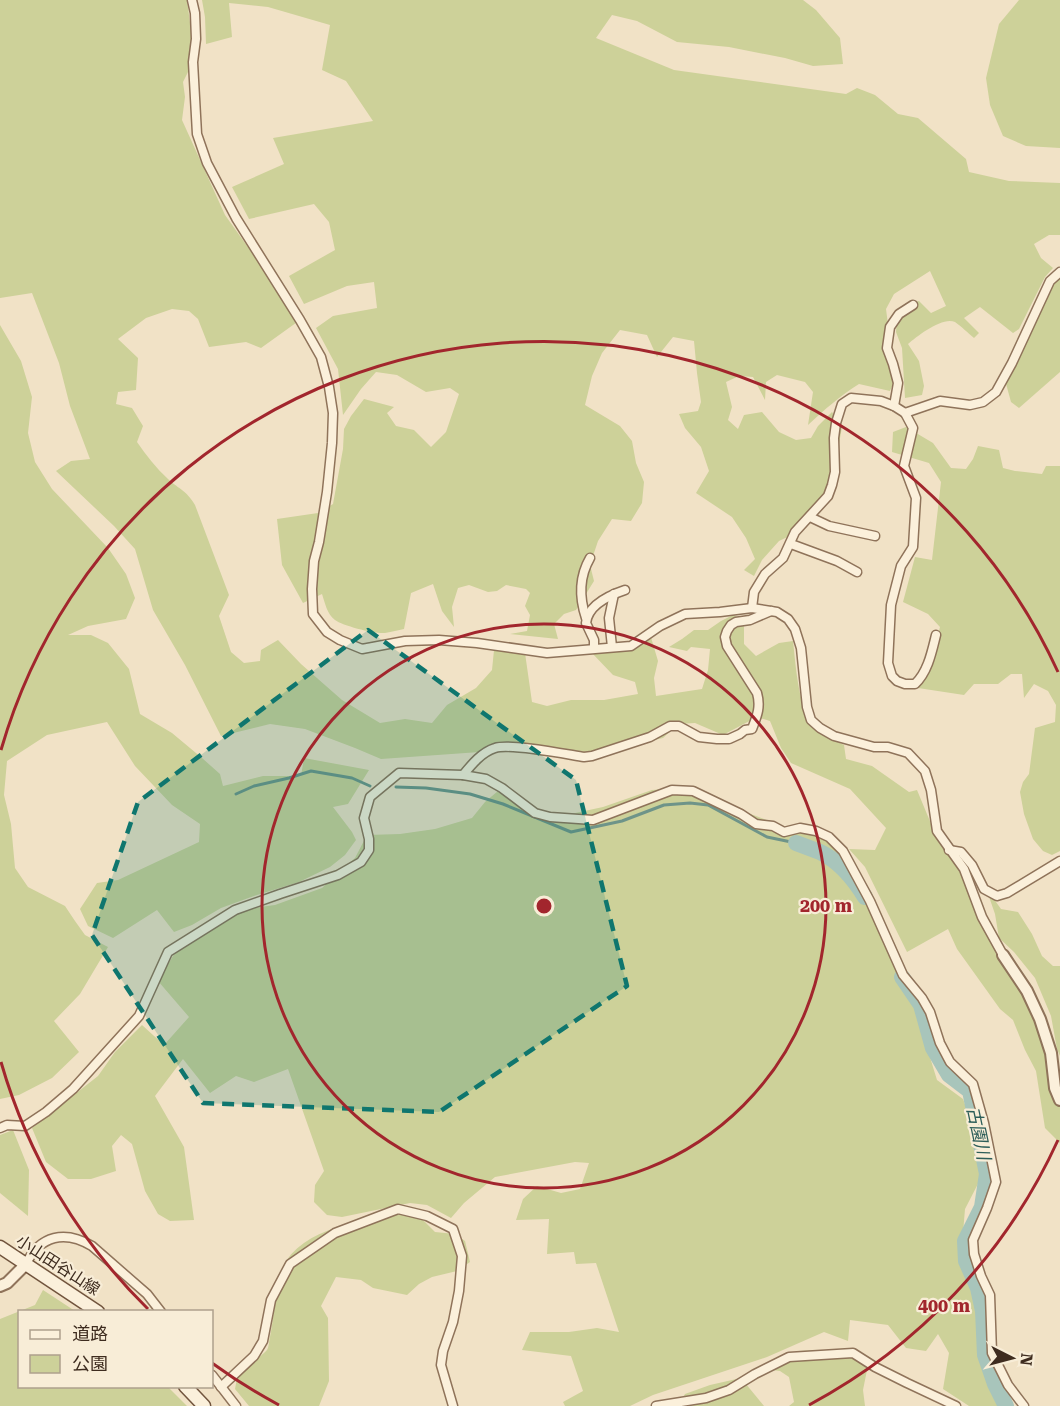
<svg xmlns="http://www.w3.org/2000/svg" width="1060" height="1406" viewBox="0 0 1060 1406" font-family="'Roboto Serif','Noto Sans JP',serif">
<rect width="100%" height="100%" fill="#f1e2c6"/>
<g fill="#cdd199">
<path d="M0 0H187L192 38 191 66 183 82 185 97 182 120 225 215 300 320 261 348 246 342 209 347 198 319 189 311 172 309 146 318 118 339 138 358 136 390 118 392 116 404 132 408 143 426 137 442C146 455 156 468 168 479 180 490 186 490 195 505L229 595 219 616 231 652 244 663 260 661 261 650 278 640 301 664 342 700 380 723 405 719 432 723 447 705 476 688 492 670 494 650 525 653 532 702 547 706 571 700H604L638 694 635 682 613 675 591 652 618 646 650 634 658 661 654 678 656 696 702 689 708 670 710 649 691 647 687 651 669 647 682 639 694 630H708L721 621 733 615 744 620V644L756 656 779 643 793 641C796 666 798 715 819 731 826 737 836 741 844 745L846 759 872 766 909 792 917 790 934 831 946 852 961 873 1031 1003 1060 1094V1143L1045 1128 1036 1071 1025 1050 1013 1020 1000 1009 957 949 948 929 907 952 865 867 849 849 875 850 886 828 850 789 791 763 781 748 770 721 757 717 723 735 695 723 678 724 663 738 593 754 508 750 381 759 355 748 305 729 270 724 221 736 185 665 153 610 135 549 114 526 56 471 71 461 90 459 70 406 59 363 32 293 0 298Z"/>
<path d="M202 0H803L816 10 840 38 843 64 813 66 785 58 729 47 677 42 637 21 612 15 596 38 674 70 846 94 857 88 875 95 898 114 918 118 966 159 969 172 1009 181 1060 183V235H1049L1034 244 1041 258 1053 268 1045 277 1019 329 1013 333 980 307 964 318 979 333 974 338C968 333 961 326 955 322 943 316 917 336 908 344L919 361 924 386 922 395 905 398 902 348 896 332 897 318 908 304 919 301 931 313 946 306 930 271 894 294 886 309 895 379 890 391 859 384C840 396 824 410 808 425L813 392 805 382 777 375 766 382 765 400 753 377 739 376 726 382 732 407 728 420 738 429 744 415 762 412 779 432 796 440 811 438 818 426 832 412 842 427 835 466 826 497 804 529 779 541 762 560 754 576 744 570 755 559 746 538 732 517 696 493 709 471 701 447 685 428 679 414 698 411 701 402 697 373 694 341 673 337 657 357 647 335 620 330 602 353 592 376 585 405 620 426 632 441 636 463 644 482 642 503 631 521 612 519 598 541 590 565 594 581 576 610 564 614 554 624 558 639 510 634 527 631 530 615 525 606 530 593 526 589 506 585 497 591 488 592 469 585 458 588 452 607 454 627 442 611 433 584 411 593 404 629C398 630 392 632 385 633 375 634 343 626 335 620 327 614 325 603 322 594L303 603 282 565 277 519 318 513 333 504 343 449 344 429 351 416 364 399 394 407 387 413 396 426 414 430 431 447 446 432 459 394 450 388 426 392 397 375 376 372 361 389 343 415 338 369 316 328 333 316 377 308 374 282 347 286 304 304 289 276 335 250 329 222 314 204 249 219 232 187 284 164 273 138 373 121 346 81 322 70 330 25 268 7 229 3 232 37 206 44 205 17Z"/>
<path d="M1019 0H1060V148L1026 146 1003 136 990 105 986 78 999 24Z"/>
<path d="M1060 275V372L1019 408 1011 402 1005 380 1044 296Z"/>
<path d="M0 325 21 361 32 397 28 433 35 462 52 489 108 548 126 574 135 598 126 619 88 626 68 635H91L108 643 129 669 140 714 172 733 202 758 220 774 223 786 263 776H301L304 758 369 770 348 804 333 807 352 832 356 840 345 855 330 867 299 882 257 895 221 908 192 925 174 932 157 910 113 938 88 926 80 909 97 883 118 880 199 842 200 824 172 805 135 766 107 722 47 735 7 761 4 795 11 824 15 868 28 887 65 906 75 921 85 935 108 947 80 994 54 1021 79 1052 52 1078 19 1095 0 1099Z"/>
<path d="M906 427 933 443 951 468 966 469 973 459 978 446 999 450 1003 468 1015 471 1042 474 1046 466H1060V851L1052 855 1043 851 1033 839 1024 814 1020 792 1023 782 1029 774 1035 728 1055 722 1056 705 1048 691 1034 684 1024 698 1022 674H1011L998 684H974L964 695 918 688 930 666 940 627 928 614 903 602 915 557 932 560 941 482 929 463 892 452 893 432Z"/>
<path d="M681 788 788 828 810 830 827 839 860 876 896 947 937 1080 963 1099 975 1132 981 1178 965 1209 962 1245 984 1300 989 1363 1000 1390 1010 1406H969L943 1389 949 1353 938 1334 926 1351 906 1348 888 1325 850 1320 848 1341 824 1332 767 1357 653 1395 630 1406H565L563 1402 583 1391 571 1356 522 1350 530 1332H569L597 1328 619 1332 596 1263 576 1264 574 1252 547 1254 549 1219 516 1220 523 1199 537 1186 561 1193 580 1189 589 1163 575 1162 495 1177 464 1203 451 1218 427 1205 410 1203 342 1217 327 1215 314 1202 315 1185 324 1171 288 1069 254 1082 236 1076 210 1093 183 1059 155 1096 184 1147 194 1220 170 1221 158 1214 145 1191 132 1144 121 1135 112 1146 116 1171 91 1179H68L46 1162 32 1128 98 1076 115 1052 142 1025 164 1045 189 1017 158 981 173 956 187 941 211 920 260 907 275 905 322 888 355 858 367 835 400 834 435 829 472 818 485 802 498 791 517 799 538 812 566 815 603 807 652 790Z"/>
<path d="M986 888 1001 909 1018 912 1032 934 1042 956 1053 966H1060V1056L1057 1049 1051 1016 1035 978 1014 952 999 938 995 914Z"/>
<path d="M13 1130 29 1170 28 1216 0 1193V1135Z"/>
<path d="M415 1212 435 1232 455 1234 465 1241 470 1262 457 1271 432 1277 419 1284 407 1295 373 1288 361 1280 336 1277 321 1306 328 1318 329 1381 319 1406H249L235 1389 238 1373C245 1367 261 1357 267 1350 269 1347 269 1341 270 1337 274 1319 277 1274 286 1261 312 1223 374 1219 415 1212Z"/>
<path d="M43 1290 75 1311 20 1312V1386L168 1387 187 1406H0V1319L35 1305Z"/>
<path d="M821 1350 844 1352 868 1365 863 1390 865 1406H789L794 1402 789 1377 780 1371 764 1369 798 1351Z"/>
<path d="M741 1378 764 1406H678L685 1394 710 1385Z"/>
</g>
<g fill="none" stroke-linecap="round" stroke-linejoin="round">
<g stroke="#6e9489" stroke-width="3">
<path d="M396 787 426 788 470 794 503 804 571 832 622 821 664 805 690 803 708 805 767 837 796 843"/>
<path d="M236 794 254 786 289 778 311 771 352 778 370 786"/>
</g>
<g stroke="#a8c5bb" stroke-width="16">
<path d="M796 843C804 846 812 849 820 852 839 861 854 879 865 897"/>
<path d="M902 977 921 1005 933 1048 949 1075 970 1091 987 1174 982 1207 965 1241 966 1261 978 1288 983 1311 985 1355 995 1384 1006 1406"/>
</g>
<g stroke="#8f735a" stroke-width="11">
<g id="minor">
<path d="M192 0 195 13 196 39 193 62 197 134 207 163 236 218 300 320 321 357 329 387 333 413 332 443 327 492 319 542 314 561 312 589 313 614 327 632 340 640 362 649 405 641 439 640 477 643 547 653 631 646 660 626 685 614 720 612 752 608 777 612 788 619 795 629 801 648 807 707 811 720 820 728 834 736 874 747H888L908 753 925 771 931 790 937 831 964 869 982 917 1003 955"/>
<path d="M894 406 898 383 893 364 887 348 890 327 899 314 913 305"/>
<path d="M905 413 913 428 904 466 916 498 913 547 901 566 891 605 888 663 892 676 897 681 905 684H915C928 672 932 651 936 635"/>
<path d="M810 517 829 526 875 536"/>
<path d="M791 544 837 561 857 572"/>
<path d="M752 608 754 592 765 574 783 558 795 532 828 496 832 485 835 472 834 438 836 423 842 404 851 398 881 401 894 406 905 413 940 401 970 405 983 402 996 392 1012 363 1050 281 1060 272"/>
<path d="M586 618C579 597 579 577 590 558"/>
<path d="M612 647 609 618 614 594"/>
<path d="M594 648V640L586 623C588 605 610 595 625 590"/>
<path d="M463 775 486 779 502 788 535 813 550 817 593 820 672 790 693 791 741 814 756 824 773 826 784 832 800 828 816 831 829 837 843 851 870 901 903 975 922 998 930 1012 940 1043 950 1062 973 1084 984 1123 996 1182 987 1208 973 1240 974 1254 981 1276 990 1295 992 1353 1008 1385 1024 1406"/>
<path d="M949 850 961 852 972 865 984 889 997 896 1007 893 1060 861"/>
<path d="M0 1128 7 1125 25 1126 46 1112 73 1089 139 1016 168 952 235 910 280 894 338 875 361 862 369 850V839L364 818 370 797 399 773 463 775C472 764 482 752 495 748 510 743 565 754 584 757L592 756 650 737 670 726H679L699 737 717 739H729L740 734 745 730 752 729C757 716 761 707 757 693L727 646 725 637 727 631 731 625 736 622 750 620 771 611"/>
<path d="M26 1264C40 1235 65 1230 92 1246L147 1294 161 1312"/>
<path d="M212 1375 236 1406"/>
<path d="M221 1387 254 1356 263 1341 271 1300 290 1264 335 1233 398 1209 427 1216 453 1229 462 1256 459 1291 453 1322 443 1351 441 1365 453 1406"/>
<path d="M656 1406 706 1398 729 1390 755 1374 789 1357 853 1353 875 1367 907 1383 956 1406"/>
</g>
</g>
<g stroke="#8f735a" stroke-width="14">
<g id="tertiary">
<path d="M1003 955 1027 991 1040 1019 1051 1053 1055 1088 1060 1100"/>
<path d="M0 1286 7 1283 26 1264"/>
</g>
</g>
<g stroke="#71543d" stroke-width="15">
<g id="secondary">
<path d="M0 1247 98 1312"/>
<path d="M185 1386 204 1406"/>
</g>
</g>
<use href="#minor" stroke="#fbf0db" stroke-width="8"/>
<use href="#tertiary" stroke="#fbf0db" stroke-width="10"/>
<use href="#secondary" stroke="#fbf0db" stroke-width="12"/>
</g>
<path fill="#0f766e" fill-opacity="0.2" stroke="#0f766e" stroke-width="4.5" stroke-dasharray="12 8" stroke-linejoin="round" d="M368 630 576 780 627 986 439 1112 203 1103 92 935 138 802Z"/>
<g fill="none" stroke="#a2262d" stroke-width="3">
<circle cx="544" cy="906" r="282"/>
<path d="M1058 1140A565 565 0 0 1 809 1405M279 1405A565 565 0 0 1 212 1363M148 1309A565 565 0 0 1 1 1062M1 750A565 565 0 0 1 1058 672"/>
</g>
<g text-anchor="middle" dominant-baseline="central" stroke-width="4.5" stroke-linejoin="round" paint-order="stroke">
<g font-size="16" fill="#3e2c1f" stroke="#f8edd7">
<text transform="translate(58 1265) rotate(33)">小山田谷山線</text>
</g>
<g font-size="18" font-style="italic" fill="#2d5e59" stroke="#f8edd7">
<text transform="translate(979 1133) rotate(78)">古園川</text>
</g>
</g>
<circle cx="544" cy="906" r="9" fill="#a2262d" stroke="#f8edd7" stroke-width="3"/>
<g font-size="18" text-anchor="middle" font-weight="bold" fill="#a2262d" stroke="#f8edd7" stroke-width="4.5" stroke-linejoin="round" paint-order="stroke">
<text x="826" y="912">200 m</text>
<text x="944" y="1312">400 m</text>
</g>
<rect x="18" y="1310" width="195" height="78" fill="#f8edd7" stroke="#aea08d" stroke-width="1.5"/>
<rect x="30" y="1330" width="30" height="9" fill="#fbf0db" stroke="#aea08d" stroke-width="1.5"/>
<text x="72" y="1340" font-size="18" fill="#3e2c1f">道路</text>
<rect x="30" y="1355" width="30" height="18" fill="#cdd199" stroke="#aea08d" stroke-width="1.5"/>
<text x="72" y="1370" font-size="18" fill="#3e2c1f">公園</text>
<g transform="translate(1012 1358) rotate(96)" stroke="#f8edd7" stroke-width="4.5" paint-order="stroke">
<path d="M0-4.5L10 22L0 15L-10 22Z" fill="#3e2c1f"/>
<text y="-9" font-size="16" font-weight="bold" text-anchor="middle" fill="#3e2c1f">N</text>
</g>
</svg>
